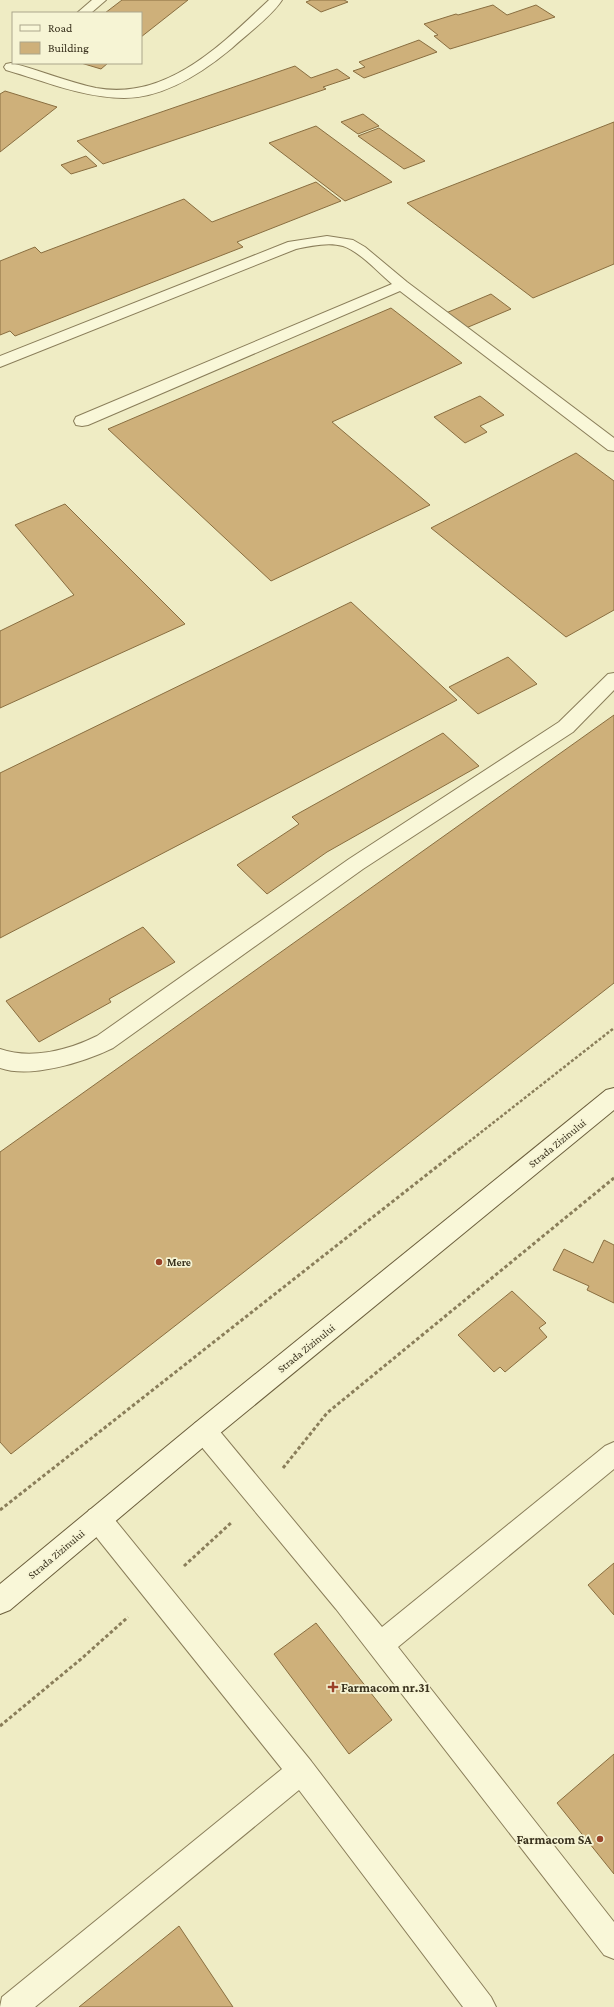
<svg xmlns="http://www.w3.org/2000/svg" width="614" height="2007" viewBox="0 0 614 2007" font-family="'Crimson Pro',serif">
<rect width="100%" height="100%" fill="#efecc4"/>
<g fill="#ceb07a" stroke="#896e40">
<path d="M122 0H188L141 37V13H105Z"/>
<path d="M311 0H344L348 2 321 12 306 2Z"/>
<path d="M493 5 507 15 536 5 555 17 450 49 434 36 438 35 424 24 456 14 458 15Z"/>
<path d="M419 40 437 52 364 78 353 71 365 67 359 62Z"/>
<path d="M81 63H108L101 69Z"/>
<path d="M295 66 311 78 337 69 350 78 323 87 326 89 103 164 77 141Z"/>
<path d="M5 91 57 107 0 152V94Z"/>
<path d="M363 114 379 126 358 134 341 122Z"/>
<path d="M614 122V264L533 298 407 203Z"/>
<path d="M316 126 392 182 345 201 269 143Z"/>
<path d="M379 128 425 161 404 169 358 136Z"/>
<path d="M86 156 97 166 71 174 61 165Z"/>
<path d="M316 182 341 201 237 242 243 247 15 336 10 331 0 335V261L35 247 41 253 184 199 212 222Z"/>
<path d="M491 294 511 309 466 328 446 313Z"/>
<path d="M391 308 462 363 332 422 430 505 271 581 108 429Z"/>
<path d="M480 396 504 415 480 426 487 432 465 443 434 417Z"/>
<path d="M576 453 614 481V610L566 637 431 528Z"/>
<path d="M65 504 185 624 0 708V631L74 595 15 525Z"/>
<path d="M351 602 457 700 0 938V773Z"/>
<path d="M508 657 537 684 478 714 449 687Z"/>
<path d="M614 715V983L11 1454 0 1442V1152Z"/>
<path d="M443 733 479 766 327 852 267 894 237 865 299 824 292 817Z"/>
<path d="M143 927 175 962 109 999 111 1002 39 1042 6 1001Z"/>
<path d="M604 1240 614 1245V1303L587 1290 589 1286 553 1270 564 1249 593 1263Z"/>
<path d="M512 1291 546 1323 539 1328 547 1337 505 1372 500 1367 494 1372 458 1335Z"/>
<path d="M614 1563V1615L588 1585Z"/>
<path d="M316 1623 392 1720 349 1754 274 1654Z"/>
<path d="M614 1754V1874L557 1803Z"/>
<path d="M179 1926 233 2007H79Z"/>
</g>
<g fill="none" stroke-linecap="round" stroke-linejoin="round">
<g stroke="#8a7e5a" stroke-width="2">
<g id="lane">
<path d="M92 0H106L91 13H77Z"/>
<path d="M269 0H282C271 17 247 34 232 48 202 73 164 98 124 98 84 98 44 81 6 70L4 67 6 64 11 63C40 70 67 82 96 88 167 101 222 44 269 0Z"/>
<path d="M327 236 353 240 365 247 407 282 614 438V451L608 450 400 291 88 425 82 426 76 425 74 421 76 417 392 284C379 273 359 251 343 246 328 242 311 246 296 249L0 367V356L288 242Z"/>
<path d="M614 673V690L573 732 363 869 113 1048C84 1062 31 1079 0 1068V1049C31 1060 69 1050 97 1036L349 859 559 722 608 674Z"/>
<path d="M204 1420 213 1423 382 1627 605 1446 614 1442V1469L398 1647 614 1922V1959L604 1955 336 1609 195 1439 192 1431 195 1423Z"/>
<path d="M98 1507 107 1510 311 1761 491 1997 496 2007H463L299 1790 35 2007H0L2 1997 282 1769 89 1528 85 1519 89 1510Z"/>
</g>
</g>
<g stroke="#6c5f3d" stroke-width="2">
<path id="secondary" d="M614 1088V1110L213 1439 10 1610 0 1614V1584L195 1423 606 1090Z"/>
</g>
<path stroke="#8a7e5a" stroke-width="2.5" stroke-dasharray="3 2" stroke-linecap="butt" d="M461 1148 614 1028"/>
<g stroke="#8a7e5a" stroke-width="3" stroke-dasharray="3.5 2.5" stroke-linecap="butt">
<path d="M283 1468 327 1413 614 1178"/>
<path d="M0 1510 462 1147"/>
<path d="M184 1566 232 1522"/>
<path d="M0 1726 81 1659 128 1617"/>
</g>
<use href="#lane" fill="#f9f7d8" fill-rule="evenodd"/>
<use href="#secondary" fill="#f9f7d8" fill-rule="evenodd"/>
</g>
<g fill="#9a4229" stroke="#f6f4d4" stroke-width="1.5">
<circle cx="159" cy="1262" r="4"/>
<path d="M331 1681h4v4h4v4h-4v4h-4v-4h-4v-4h4z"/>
<circle cx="600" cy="1839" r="4"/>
</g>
<g text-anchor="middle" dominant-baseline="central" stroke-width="3.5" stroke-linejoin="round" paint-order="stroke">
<g font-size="11" fill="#3a321e" stroke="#f6f4d4">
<text transform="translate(557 1143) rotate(-39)">Strada Zizinului</text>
<text transform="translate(306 1348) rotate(-39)">Strada Zizinului</text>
<text transform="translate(56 1554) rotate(-40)">Strada Zizinului</text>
</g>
<g font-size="11" font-weight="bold" fill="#3a321e" stroke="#f6f4d4" text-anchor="start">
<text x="167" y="1262">Mere</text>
</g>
<g font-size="13" font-weight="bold" fill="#3a321e" stroke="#f6f4d4" text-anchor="start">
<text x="341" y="1687">Farmacom nr.31</text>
<text x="592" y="1839" text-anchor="end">Farmacom SA</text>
</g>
</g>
<rect x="12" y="12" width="130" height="52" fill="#f6f4d4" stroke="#aba68b"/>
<rect x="20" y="25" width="20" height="6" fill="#f9f7d8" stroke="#aba68b"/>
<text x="48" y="32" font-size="12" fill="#3a321e">Road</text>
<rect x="20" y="42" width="20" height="12" fill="#ceb07a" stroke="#aba68b"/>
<text x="48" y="52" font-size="12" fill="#3a321e">Building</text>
</svg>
